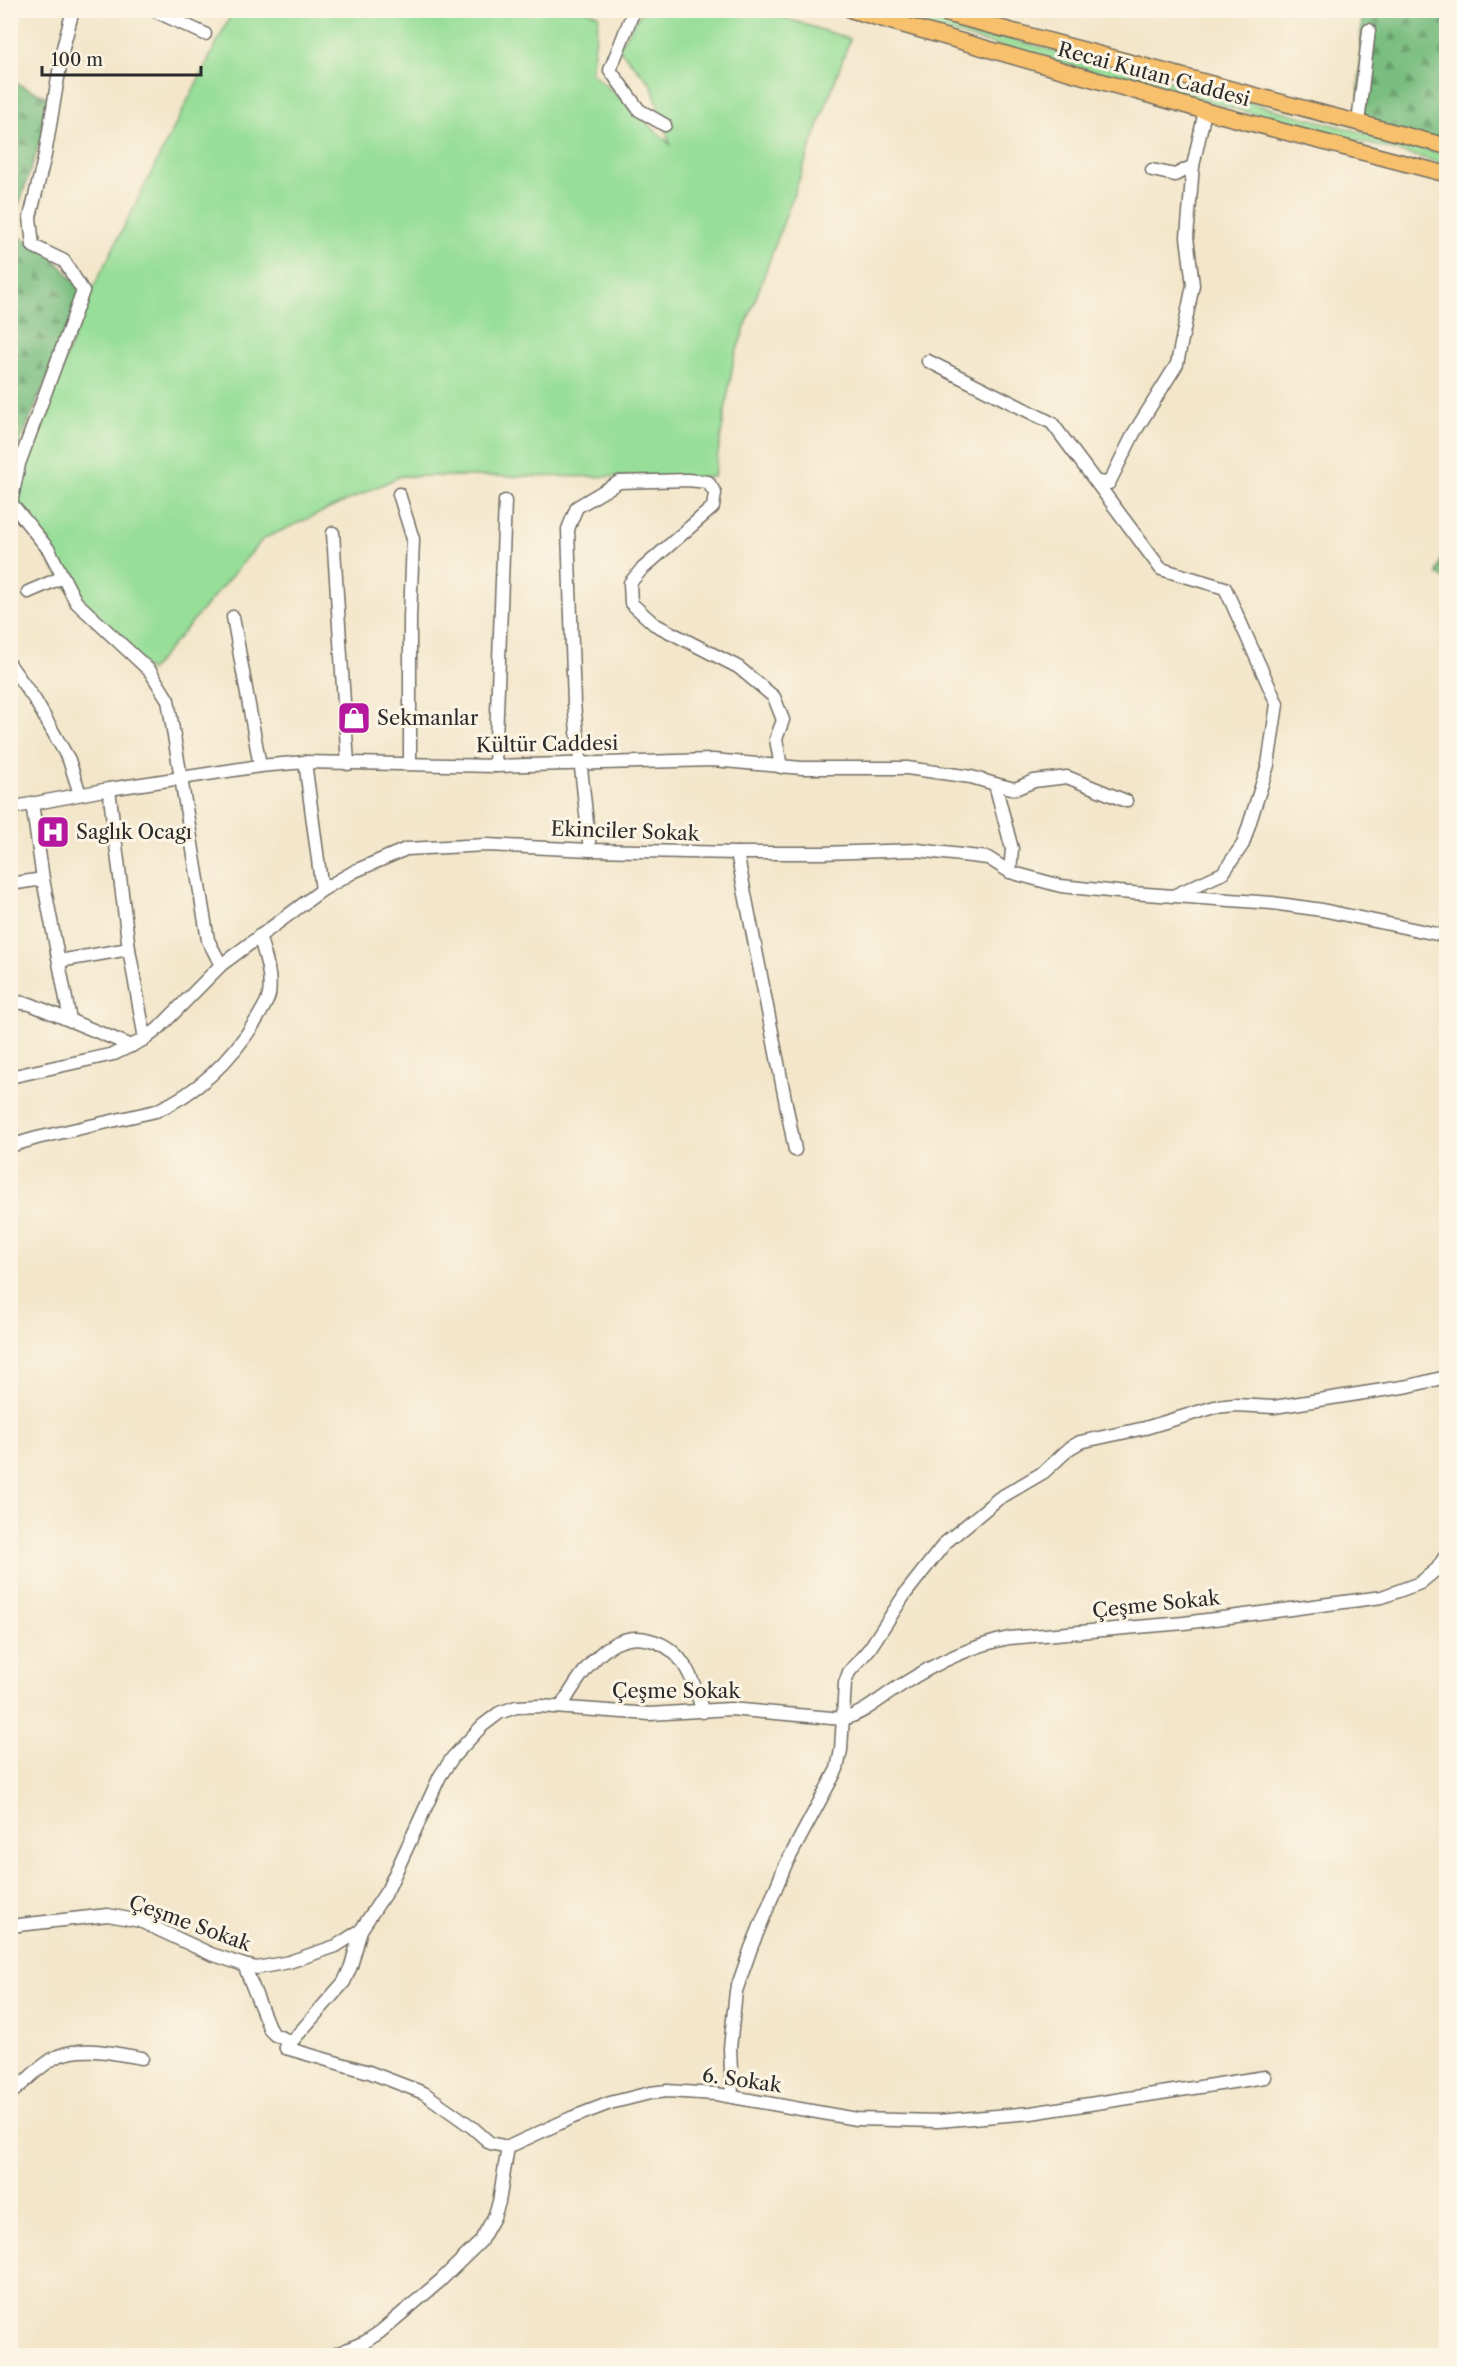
<svg xmlns="http://www.w3.org/2000/svg" width="1457" height="2366" viewBox="0 0 1457 2366" font-family="'Libre Caslon Text',serif">
<defs>
<pattern id="forest-firs" width="22" height="20" patternUnits="userSpaceOnUse" patternTransform="scale(1.5)"><rect width="22" height="20" fill="#79bd80"/><path d="M5 1l3.5 6h-7zM16 11l3.5 6h-7z" fill="#639a69"/></pattern>
</defs>
<rect width="100%" height="100%" fill="#fcf5e5"/>
<filter id="ink" filterUnits="userSpaceOnUse"><feTurbulence type="fractalNoise" baseFrequency=".0167" numOctaves="2"/><feDisplacementMap in="SourceGraphic" scale="12" xChannelSelector="R" yChannelSelector="G"/><feConvolveMatrix kernelMatrix="1 2 1 2 8 2 1 2 1" color-interpolation-filters="sRGB"/></filter>
<filter id="wash" filterUnits="userSpaceOnUse"><feTurbulence type="fractalNoise" baseFrequency=".008" numOctaves="4" result="noise"/><feDisplacementMap in="SourceGraphic" scale="24" xChannelSelector="R" yChannelSelector="G"/><feGaussianBlur stdDeviation="1.35" result="paint"/><feColorMatrix in="noise" values="0 0 0 0 0 0 0 0 0 0 0 0 0 0 0 0 0 1.4 0 .05"/><feComposite in="paint" operator="in"/></filter>
<g filter="url(#wash)">
<rect width="100%" height="100%" fill="#f3e6ca"/>
<g fill="#97de98" stroke="#618462" stroke-width="1.5">
<path d="M584 10 599 15 591 72 670 144 651 84 618 48 642 11H763L850 39 734 358 714 477 401 476 263 539 150 671 76 602 11 503 91 292 233 11Z"/>
<path d="M872 11H906L1446 155V164L1120 79Z"/>
</g>
<g fill="url(#forest-firs)" stroke="#527456" stroke-width="1.5">
<path d="M1362 11H1446V147L1358 123Z"/>
<path d="M11 81 54 100 11 229Z"/>
<path d="M11 232 51 255 83 291 11 465Z"/>
<path d="M1446 539V580L1437 574Z"/>
</g>
</g>
<g filter="url(#ink)">
<g fill="none" stroke-linecap="round" stroke-linejoin="round">
<g stroke="#716c63" stroke-width="15">
<g id="minor">
<path d="M73 10 63 48 45 155 30 217 33 246 64 261 83 291 19 464 11 503 49 550 76 602 150 671 168 700 208 940 221 965"/>
<path d="M153 10 205 34"/>
<path d="M634 10 610 70 639 110 665 125"/>
<path d="M1358 123 1369 30"/>
<path d="M1152 170 1175 175 1193 166 1205 111"/>
<path d="M928 361 1052 423 1161 569 1225 588 1277 704 1268 765 1243 844 1223 873 1173 896"/>
<path d="M1098 482 1109 483 1134 433 1177 364 1193 285 1187 237 1193 166"/>
<path d="M399 494 413 539 410 618V763"/>
<path d="M333 533 348 764"/>
<path d="M28 592 63 577"/>
<path d="M233 617 260 766"/>
<path d="M10 665 35 700 69 760 80 794"/>
<path d="M305 762 322 890"/>
<path d="M495 766 505 501"/>
<path d="M995 784 1015 789 1034 781 1067 777 1126 801"/>
<path d="M109 789 129 949 145 1039"/>
<path d="M32 803 43 879 70 1020"/>
<path d="M10 808 109 789 260 766 305 762 495 766 713 760 802 768H907L971 777 995 784 1012 849 1010 872"/>
<path d="M590 850 574 704 568 529 577 507 619 482 687 480 708 482 715 493 713 507 641 570 630 583 631 603 654 624 738 667 774 697 783 720 776 739 781 767"/>
<path d="M737 853 795 1150"/>
<path d="M10 884 43 879"/>
<path d="M59 961 129 949"/>
<path d="M10 1001 30 1004 132 1046"/>
<path d="M10 1077 114 1054 145 1039 158 1029 221 965 322 890 355 871 406 849 487 845 590 850 737 853H822L917 850 988 858 1010 872 1061 886 1118 892 1272 903 1322 910 1446 936"/>
<path d="M10 1146 37 1138 156 1111C199 1092 232 1059 257 1019 261 1012 267 1003 269 995 272 975 265 955 259 936"/>
<path d="M561 1707C580 1676 607 1628 650 1640 666 1644 678 1654 686 1668 694 1681 698 1697 703 1712"/>
<path d="M10 1926 108 1915 140 1921 211 1954 244 1965 257 1968 289 1962 336 1946 361 1930 388 1889 440 1776 453 1757 482 1726 499 1713 516 1707 540 1706 650 1714 730 1709 843 1719C866 1713 883 1696 903 1684 936 1663 971 1646 1009 1638L1184 1623 1382 1597 1420 1583 1437 1569 1446 1555"/>
<path d="M244 1965 270 2030 275 2035 285 2039 286 2048 344 1982 351 1966 361 1930"/>
<path d="M286 2048 369 2072 424 2093 472 2127 490 2143 508 2147"/>
<path d="M10 2094C26 2082 41 2064 58 2056 85 2045 115 2054 142 2058"/>
<path d="M732 2095 730 2048 736 1991 751 1948 785 1866 837 1769 841 1750 845 1683 849 1672 870 1648 905 1594 945 1543 998 1499 1044 1472 1070 1448 1080 1442 1145 1428 1215 1407 1235 1405 1274 1407 1409 1386 1446 1377"/>
<path d="M332 2356 365 2342 380 2332 440 2281 480 2242 494 2217 499 2202 508 2147 571 2118 610 2103 650 2093 667 2091 716 2094 856 2119 938 2121 1031 2113 1265 2077"/>
</g>
</g>
<g stroke="#716c63" stroke-width="18">
<g id="major">
<path d="M851 10 1205 111 1446 174"/>
<path d="M932 10 1446 146"/>
</g>
</g>
<use href="#minor" stroke="#fff" stroke-width="12"/>
<use href="#major" stroke="#f7c06c" stroke-width="15"/>
</g>
</g>
<defs>
<g id="shop-square" transform="scale(1.725)"><rect x="-9" y="-9" width="18" height="18" rx="4" fill="#b5179e" stroke="#fcf5e5"/><path d="M-5-2.5h2.3a2.7 3.5 0 0 1 5.4 0H5L5.5 6h-11ZM-1.5-2.5h3a1.5 2.3 0 0 0-3 0Z" fill="#fff"/></g>
<g id="hospital-square" transform="scale(1.725)"><rect x="-9" y="-9" width="18" height="18" rx="4" fill="#b5179e" stroke="#fcf5e5"/><path d="M-5-5h3v3.5h4V-5h3V5h-3V1.5h-4V5h-3Z" fill="#fff"/></g>
</defs>
<g fill-rule="evenodd">
<use href="#shop-square" x="354" y="718"/>
<use href="#hospital-square" x="53" y="832"/>
</g>
<g text-anchor="middle" dominant-baseline="central" stroke-width="6" stroke-linejoin="round" paint-order="stroke">
<g font-size="20" fill="#2b2b2b" stroke="#fcf5e5">
<text transform="translate(1154 74) rotate(15)">Recai Kutan Caddesi</text>
<text transform="translate(547 744) rotate(-1)">Kültür Caddesi</text>
<text transform="translate(625 831) rotate(2)">Ekinciler Sokak</text>
<text transform="translate(1156 1604) rotate(-6)">Çeşme Sokak</text>
<text x="676" y="1691">Çeşme Sokak</text>
<text transform="translate(190 1923) rotate(20)">Çeşme Sokak</text>
<text transform="translate(742 2080) rotate(8)">6. Sokak</text>
</g>
<g font-size="20" fill="#2b2b2b" stroke="#fcf5e5" text-anchor="start">
<text x="377" y="718">Sekmanlar</text>
<text x="76" y="832">Saglık Ocagı</text>
</g>
</g>
<rect width="1457" height="2366" fill="none" stroke="#fcf5e5" stroke-width="36"/>
<path d="M42 66v9h159v-9" fill="none" stroke="#2b2b2b" stroke-width="3"/>
<text x="51" y="66" font-size="18" fill="#2b2b2b" stroke="#fcf5e5" stroke-width="4.5" paint-order="stroke">100 m</text>
</svg>
